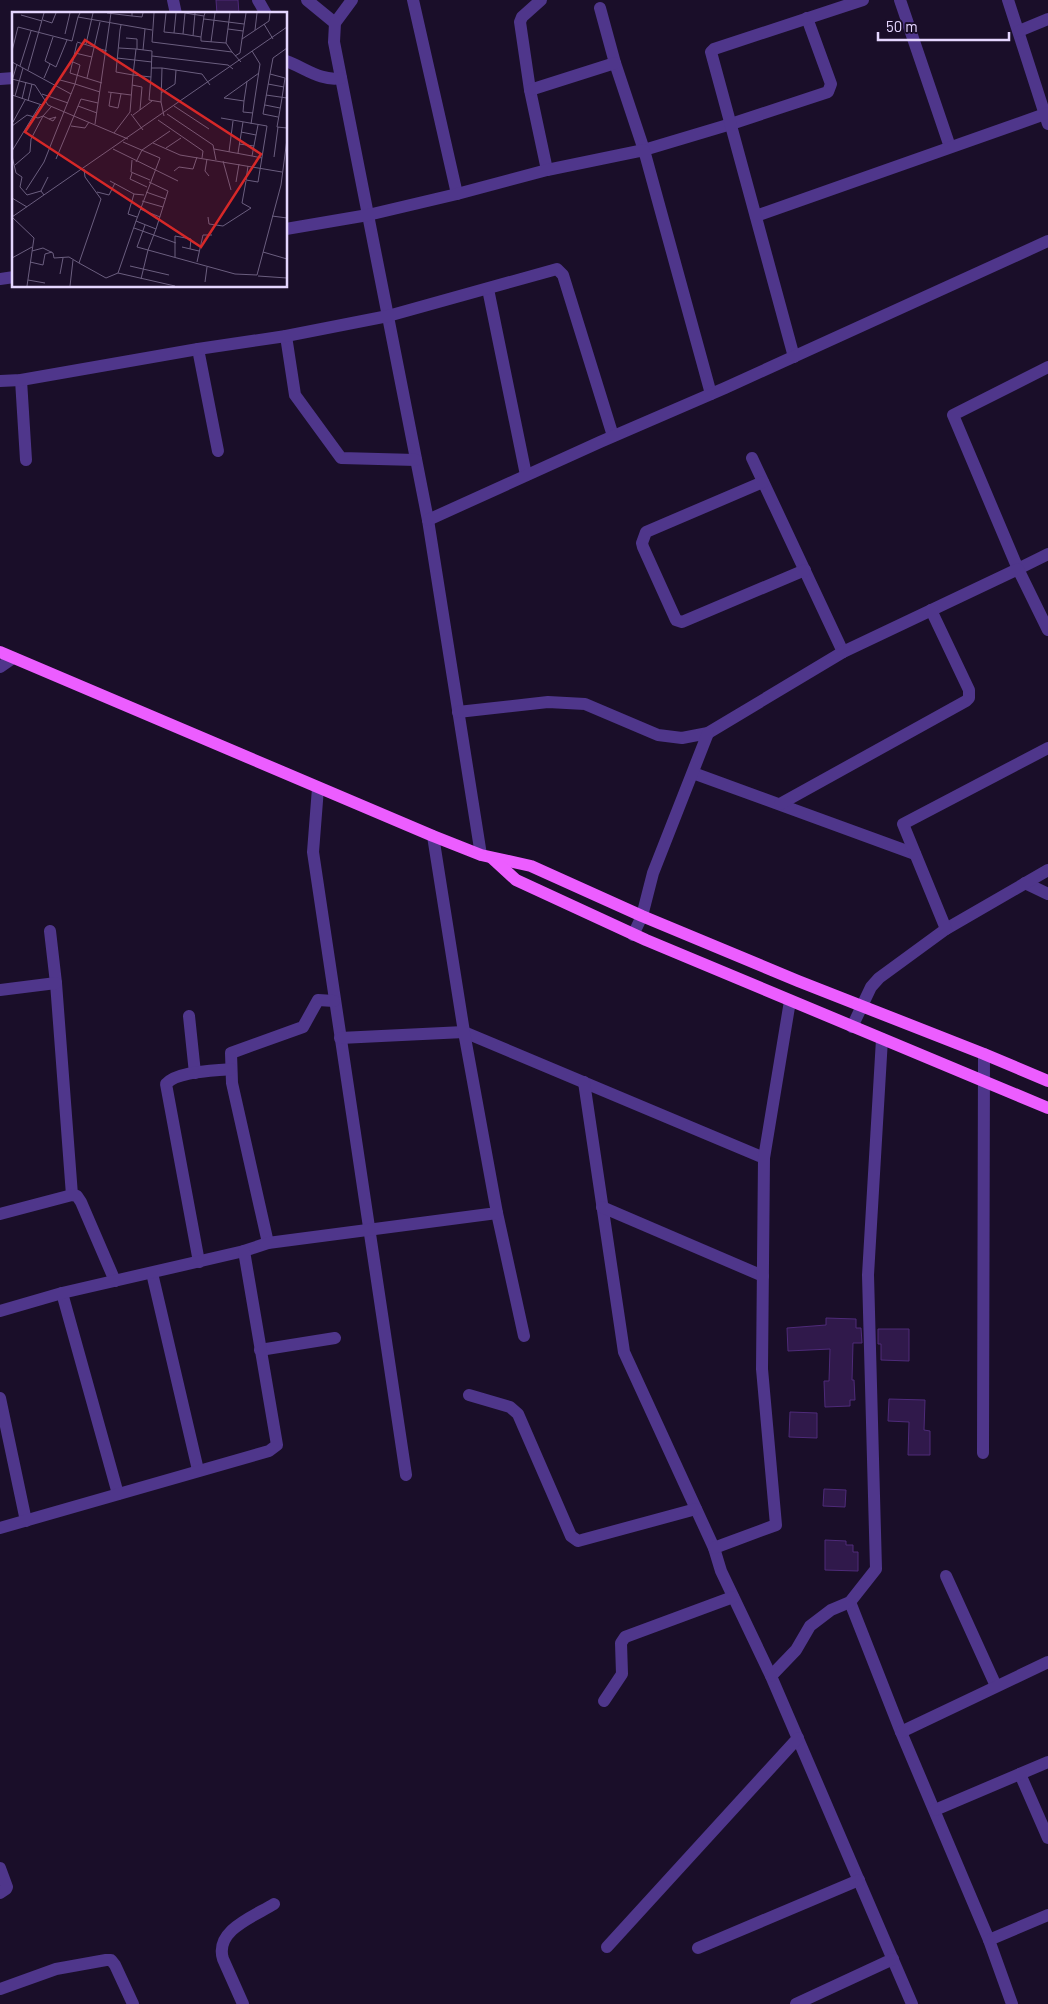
<svg xmlns="http://www.w3.org/2000/svg" width="1048" height="2004" viewBox="0 0 1048 2004" font-family="Barlow,sans-serif">
<rect width="100%" height="100%" fill="#1a0e29"/>
<g fill="#30194b" stroke="#4e2a79">
<path d="M216 0H238L239 14H217Z"/>
<path d="M826 1318 856 1319V1328H861L862 1343H853L852 1380H854L855 1400H850V1406L825 1407 824 1381H829L830 1349 788 1351 787 1328 826 1325Z"/>
<path d="M878 1329H909V1361L881 1360V1344H878Z"/>
<path d="M889 1399 925 1400 924 1430 930 1431V1455H908L909 1422 888 1421Z"/>
<path d="M790 1412 817 1413V1438L789 1437Z"/>
<path d="M824 1489 846 1490 845 1507 823 1506Z"/>
<path d="M825 1540 846 1541V1545H853V1552H858V1571L825 1570Z"/>
</g>
<g fill="none" stroke-linecap="round" stroke-linejoin="round">
<g stroke="#4f368b" stroke-width="12">
<path d="M173 0 176 14"/>
<path d="M258 0 266 14"/>
<path d="M307 0 335 23"/>
<path d="M352 0 335 23 334 42 428 520 481 855"/>
<path d="M413 0 457 194"/>
<path d="M541 0 522 17 520 22 530 90 547 170"/>
<path d="M900 0 950 147"/>
<path d="M1008 0 1048 124"/>
<path d="M600 8 615 63 644 150 731 124 828 92 831 84 807 18"/>
<path d="M1019 31 1048 19"/>
<path d="M286 61C304 67 321 82 341 78"/>
<path d="M0 79 14 78"/>
<path d="M530 90 615 63"/>
<path d="M756 216 1048 113"/>
<path d="M286 229 368 215 457 194 547 170 644 150 711 394"/>
<path d="M0 279 14 277"/>
<path d="M488 289 526 475"/>
<path d="M286 336 295 395 341 458 416 460"/>
<path d="M198 349 218 451"/>
<path d="M794 357 711 52 714 49 863 0"/>
<path d="M1048 367 953 415 1018 569 1048 554"/>
<path d="M21 380 26 460"/>
<path d="M0 381 21 380 198 349 286 336 388 316 557 269 563 275 613 436"/>
<path d="M752 458 843 652"/>
<path d="M763 482 646 532 642 543 643 547 676 620 682 622 805 570"/>
<path d="M428 520 600 442 725 388 1048 241"/>
<path d="M0 667 13 658"/>
<path d="M458 712 548 702 585 704 658 735 682 738 708 733 843 652 1018 569 1048 630"/>
<path d="M693 773 915 854"/>
<path d="M318 788 313 852 406 1475"/>
<path d="M780 804 966 701 969 698V690L931 610"/>
<path d="M1025 883 1048 894"/>
<path d="M946 929 1048 870"/>
<path d="M50 931 56 983 72 1195"/>
<path d="M633 935 642 916 653 873 708 733"/>
<path d="M0 990 56 983"/>
<path d="M189 1016 195 1073"/>
<path d="M852 1027 871 987 879 978 946 929 903 824 1048 748"/>
<path d="M340 1038 464 1032 764 1158"/>
<path d="M584 1082 624 1352 714 1548 721 1571 771 1676 912 2004"/>
<path d="M602 1207 763 1276"/>
<path d="M497 1213 524 1336"/>
<path d="M0 1214 72 1195 77 1196 81 1202 115 1281"/>
<path d="M268 1243 232 1083 231 1053 303 1027 318 1000 334 1001"/>
<path d="M199 1262 166 1084C177 1071 215 1071 231 1069"/>
<path d="M152 1273 198 1470"/>
<path d="M62 1293 118 1494"/>
<path d="M0 1311 62 1293 244 1251 268 1243 497 1213 464 1032 433 836"/>
<path d="M260 1350 335 1338"/>
<path d="M469 1395 510 1407 518 1414 571 1536 578 1541 696 1509"/>
<path d="M0 1398 26 1521"/>
<path d="M983 1453 984 1054"/>
<path d="M0 1528 269 1451 277 1445 244 1251"/>
<path d="M714 1548 776 1525 762 1369 764 1158 790 1001"/>
<path d="M946 1576 996 1686"/>
<path d="M850 1602 901 1732 989 1940"/>
<path d="M771 1676 796 1650 810 1626 831 1610 850 1602 876 1569 868 1275 882 1039"/>
<path d="M604 1701 622 1674 621 1643 625 1637 733 1597"/>
<path d="M901 1732 1048 1662"/>
<path d="M1020 1774 1048 1838"/>
<path d="M935 1810 1048 1762"/>
<path d="M0 1868 7 1887 6 1889 0 1893"/>
<path d="M607 1947 798 1738"/>
<path d="M698 1948 859 1880"/>
<path d="M0 1989 56 1969 106 1960H111L115 1965 133 2004"/>
<path d="M243 2004 223 1959C214 1930 255 1916 274 1904"/>
<path d="M796 2004 893 1959"/>
<path d="M1012 2004 989 1940 1048 1915"/>
</g>
<g stroke="#ec5dff" stroke-width="12">
<path d="M0 652 433 836 481 855 531 866 642 916 798 981 984 1054 1048 1081"/>
<path d="M492 858 516 880 646 940 1048 1108"/>
</g>
</g>
<g transform="translate(12 12)">
<rect width="275" height="275" fill="#1a0e29"/>
<path fill="none" stroke="#6b5e7f" stroke-width="1" d="M68 1 66 5 140 18M95 1 120 4M120 1V4L130 5 131 1M142 1 140 30 220 40 229 50M154 1 152 20 162 21M164 1 162 21 171 22 173 1M173 1 192 4 193 1M218 1 214 31 220 40M234 1 230 27 257 9 258 1M9 3 30 9M192 7 232 12M31 8 40 11 44 1M252 12 261 27M216 17 231 19M243 18 245 1M53 22 58 1M171 22 189 25 192 4M181 24 183 1M41 25 33 49 44 55 55 28M189 25V29L214 31M114 26 125 27V37M65 30 95 39M199 30 203 1M65 31 58 61 90 71M74 32 81 1M107 36 124 37 121 63 104 60 108 18 109 13M131 38 133 17M0 39 6 15 60 29 66 5M63 41 80 45M140 44 216 53 221 57M223 44 228 41 230 27M105 46 140 50M0 50 59 82M8 54 19 19M139 56H150L149 90M150 56 190 62 198 73M16 58 32 1M258 62 261 46 275 36M139 65 137 88 149 90 152 104M32 66 38 52M75 66 88 10M0 67 23 73 36 93 116 127M48 68 63 72 68 53 61 50M0 69 5 52M256 72 272 75M120 73 130 75 128 98M96 80 119 83M99 81 97 94 106 96 109 82M149 81 163 72 164 58M30 82 56 91M0 83 30 93M254 83 275 86M3 84 11 56M212 86 247 61M212 86 232 89 231 100 241 101M10 87 14 70M16 89 20 72M232 89 235 69M253 93 268 96M66 94 85 101M162 94 197 117M119 102 131 118M155 102 201 133 204 148M121 103 140 89M266 105 251 102 258 62 273 66 270 86 265 115 275 116M209 106 255 114 246 170 234 168 236 154M146 108 191 139 190 146M1 110 13 88M83 112 99 1M239 112 248 52 240 39M246 113 240 144 250 146M0 114 15 103 26 106 31 104 39 95M59 114 73 116 77 110M229 120 244 123M102 121 118 100 121 63 139 65 140 39 124 37M111 130 148 146 124 209 144 217 136 238 223 262 245 263 269 173 275 127M141 131 168 143 270 160M227 132 242 134M154 136 169 126M101 137 166 169M202 137 240 144M0 139 28 93M217 140 221 109M226 141 231 110M0 144 4 161 10 165 8 175 15 183 29 179 32 183M262 145 266 115M44 147 69 87 86 91M195 147 193 159 197 164M120 148 119 160 138 168M211 149 219 178M124 150 130 138 158 119M3 153 18 140 19 127 31 104 41 109 44 105 37 107M72 157 73 165 89 187 67 251 94 266 106 261 163 274M162 159 167 155 181 157 185 145M120 161 118 167 135 175M98 169 122 182M137 170 156 179 144 217M224 170 227 152M14 178 32 150 63 72 88 80M29 179 36 165M85 180 97 183 103 171M134 180 154 187M0 186 15 195M130 189 151 195M128 197 148 205M260 204 275 206M0 205 22 226 15 274M0 205 275 15M125 205 116 202 122 182 132 183M196 205 197 212 211 214 239 196 230 191 234 169M122 216 164 231M170 235 187 239M20 239 31 236 41 241 42 246 57 245 67 251M251 240 275 247M163 245V224L179 227 178 237M0 246 20 235M18 250 31 253 33 242 40 240M185 250 191 223H200M118 254 157 263M106 261 124 209M48 262 51 246M246 264 275 266M129 267 136 238 125 235 133 213M16 268 33 271M193 270 195 255M58 274 61 248"/>
<path fill="#d62828" fill-opacity="0.15" stroke="#d62828" stroke-width="2.5" d="M73 28 249 142 189 235 13 120Z"/>
<rect width="275" height="275" fill="none" stroke="#e5d6ff" stroke-width="2.5"/>
</g>
<path d="M878 32v8h131v-8" fill="none" stroke="#e5d6ff" stroke-width="2.5"/>
<text x="886" y="32" font-size="15" fill="#e5d6ff" stroke="#1a0e29" stroke-width="4" paint-order="stroke">50 m</text>
</svg>
